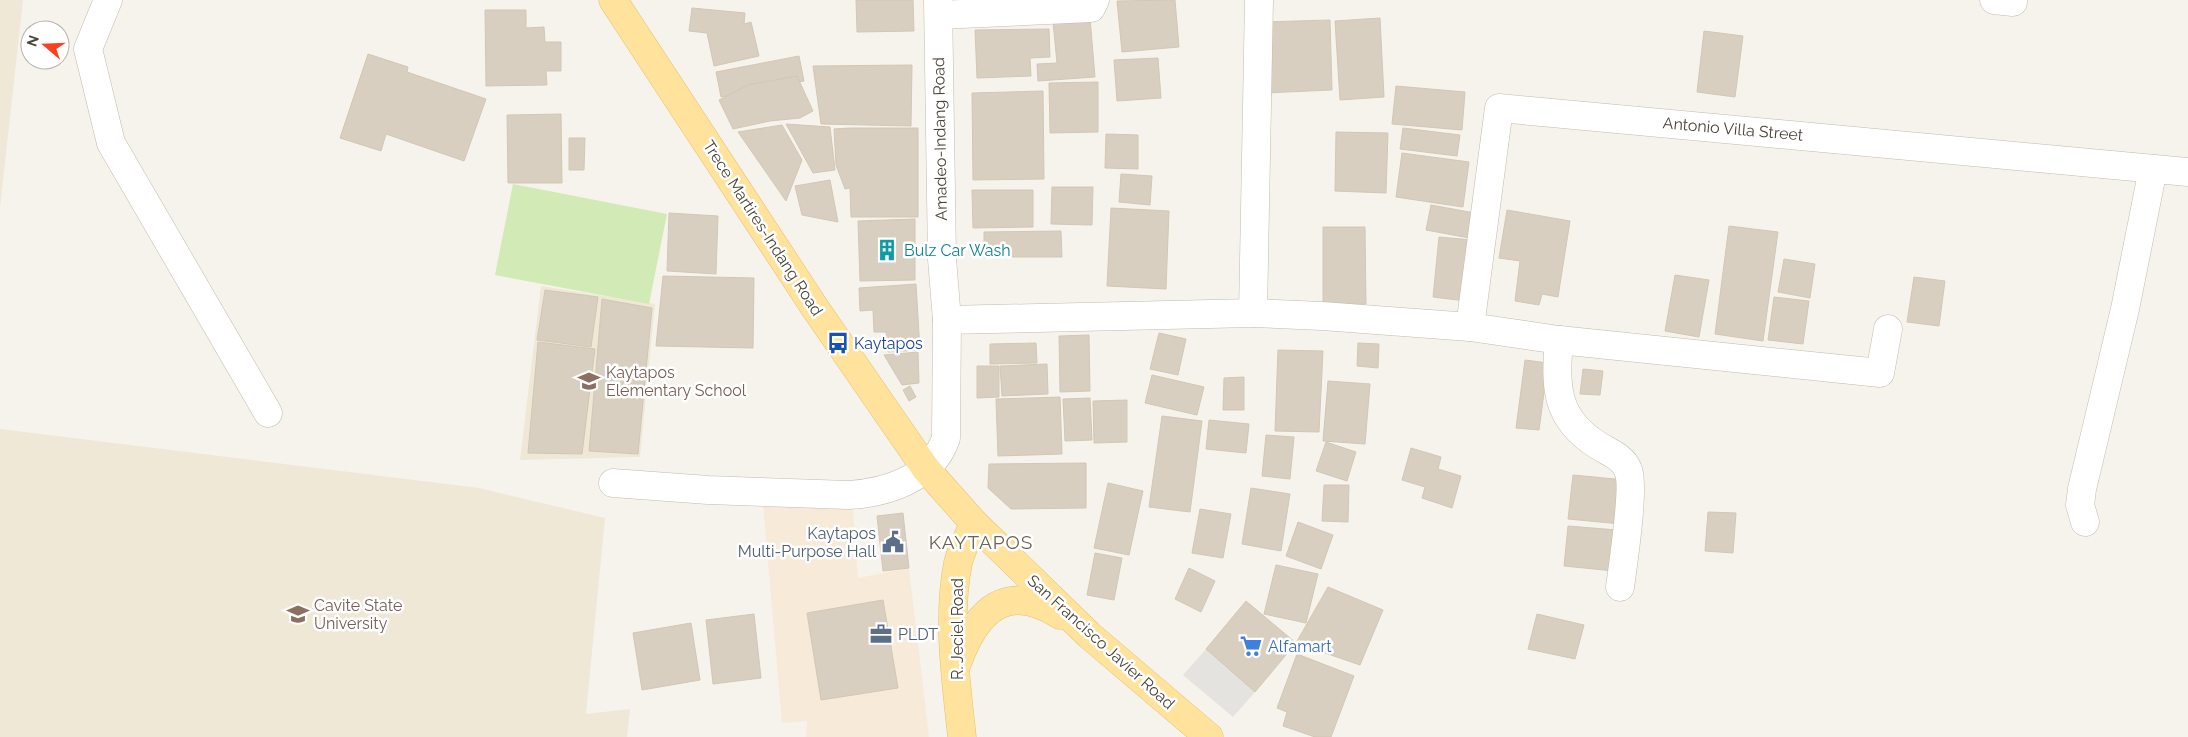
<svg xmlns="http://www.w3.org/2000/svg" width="2188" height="737" viewBox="0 0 2188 737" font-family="Raleway,sans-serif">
<rect width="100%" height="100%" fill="#f6f3ec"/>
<path fill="#f7ead8" d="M763 503 853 509 858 578 909 568 929 737H806L807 721 782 723Z"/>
<g fill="#efe8d6">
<path d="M0 0H23L0 207Z"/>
<path d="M541 286 655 304 640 457 520 460Z"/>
<path d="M0 429 479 488 605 518 586 714 630 709 627 737H0Z"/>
</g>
<path fill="#d2eab5" d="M513 184 667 214 649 304 495 275Z"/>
<path fill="#e5e3e0" d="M1206 649 1255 692 1233 717 1183 675Z"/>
<g fill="#d8cfc1" stroke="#d3c7b4">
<path d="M856 0H913L914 31 857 32Z"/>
<path d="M1175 0 1179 47 1122 52 1117 1Z"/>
<path d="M692 8 745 13 744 24 751 22 759 56 714 66 707 33 689 31Z"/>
<path d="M485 10H526V28L544 27 545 42H561V71H546L547 85 486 86Z"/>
<path d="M1090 18 1095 77 1038 81 1037 64 1057 63 1053 22Z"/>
<path d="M1380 18 1384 97 1340 100 1335 21Z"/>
<path d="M1330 20 1332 90 1265 93 1263 22Z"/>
<path d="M1049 29 1050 57 1030 58 1031 76 977 78 975 30Z"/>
<path d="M1704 31 1743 36 1735 97 1697 92Z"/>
<path d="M368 54 408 67 407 72 486 99 464 161 386 134 381 151 340 138Z"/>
<path d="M799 56 804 81 721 97 716 72Z"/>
<path d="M1158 58 1161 98 1117 101 1114 60Z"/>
<path d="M912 65 911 126 821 124 813 66Z"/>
<path d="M797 76 813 111 800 118 770 121 733 129 719 100 748 85Z"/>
<path d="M1098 82V132L1050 133 1049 83Z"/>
<path d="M1396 86 1465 92 1462 130 1392 124Z"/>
<path d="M1043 91 1044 179 973 180 972 93Z"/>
<path d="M561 114 562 183H508L507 115Z"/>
<path d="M786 124 830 127 835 170 813 173Z"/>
<path d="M782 125 802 160 786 201 738 132Z"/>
<path d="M850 128H918V217H851L850 188 845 189 836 165 834 129Z"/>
<path d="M1403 128 1460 135 1457 156 1400 149Z"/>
<path d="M1336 132 1388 133 1386 193 1335 191Z"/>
<path d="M1106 134 1138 135V169L1105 168Z"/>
<path d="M569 138H585L584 170H569Z"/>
<path d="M1402 153 1469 162 1463 207 1396 197Z"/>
<path d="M1121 174 1152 176 1150 205 1119 202Z"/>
<path d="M830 180 838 222 802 215 795 186Z"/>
<path d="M1052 187H1093L1092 225 1051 224Z"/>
<path d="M972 190H1033V227L973 228Z"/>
<path d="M1431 205 1480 214 1475 239 1426 230Z"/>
<path d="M1111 208 1169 211 1166 289 1107 286Z"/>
<path d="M1507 210 1570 221 1558 297 1542 294 1539 305 1515 301 1520 261 1499 258Z"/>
<path d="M669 213 718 216 716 274 667 271Z"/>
<path d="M915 219V280L860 281 858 221Z"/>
<path d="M1729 226 1778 232 1763 341 1715 334Z"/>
<path d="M1323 227H1365L1366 304 1323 305Z"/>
<path d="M1061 231 1062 257H984V232Z"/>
<path d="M1439 237 1472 240 1466 301 1433 297Z"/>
<path d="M1784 259 1815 264 1810 298 1778 292Z"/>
<path d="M1675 275 1709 280 1699 337 1665 331Z"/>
<path d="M663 276 754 278 753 348 656 346Z"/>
<path d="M1914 277 1945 281 1939 326 1907 322Z"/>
<path d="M916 284 920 350 888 352 886 332H874L873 310 860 311 859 288Z"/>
<path d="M545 290 598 297 591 347 537 340Z"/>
<path d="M1774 297 1809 301 1803 344 1768 340Z"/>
<path d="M602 299 652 308 638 454 589 451Z"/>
<path d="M1159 333 1186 339 1178 375 1150 369Z"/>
<path d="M1089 335 1090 391 1060 392 1059 336Z"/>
<path d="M538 342 595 349 582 454 528 453Z"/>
<path d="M1036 343 1037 363 990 364V344Z"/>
<path d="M1358 343 1379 344 1378 368 1357 366Z"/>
<path d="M1278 350 1323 351 1319 432 1275 431Z"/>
<path d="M918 352 919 383 902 385 884 355Z"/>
<path d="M1525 360 1548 363 1539 430 1516 428Z"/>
<path d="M1047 364 1048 394 1002 396 1000 366Z"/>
<path d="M977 366H999V397L977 398Z"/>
<path d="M1583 369 1603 371 1600 395 1580 394Z"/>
<path d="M1152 375 1204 387 1197 415 1145 403Z"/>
<path d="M1244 377V410H1223L1224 378Z"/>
<path d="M1328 381 1370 384 1365 444 1323 441Z"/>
<path d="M910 386 916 397 909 401 903 390Z"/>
<path d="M1060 397 1062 454 998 456 996 399Z"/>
<path d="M1090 398 1092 440 1065 441 1063 399Z"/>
<path d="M1127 400V442L1094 443 1093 401Z"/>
<path d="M1162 416 1202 421 1190 512 1149 507Z"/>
<path d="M1209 420 1249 424 1246 453 1206 449Z"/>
<path d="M1266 435 1294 437 1290 479 1262 476Z"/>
<path d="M1326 442 1356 452 1347 481 1316 471Z"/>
<path d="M1411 448 1441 457 1438 469 1461 476 1452 508 1422 498 1425 487 1402 480Z"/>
<path d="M1086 463V508L1011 509 988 488 989 464Z"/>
<path d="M1573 475 1625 480 1621 524 1568 519Z"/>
<path d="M1108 483 1143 491 1129 555 1094 548Z"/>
<path d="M1324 485H1349L1348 522 1322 521Z"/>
<path d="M1251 488 1290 494 1281 551 1242 544Z"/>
<path d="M1200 509 1231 514 1223 558 1192 553Z"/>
<path d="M1708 512 1736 513 1733 553 1705 551Z"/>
<path d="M903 513 909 568 883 571 877 516Z"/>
<path d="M1298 522 1333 535 1321 569 1286 556Z"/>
<path d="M1568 526 1617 530 1614 571 1564 566Z"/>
<path d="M1095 553 1122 558 1114 600 1087 595Z"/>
<path d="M1276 565 1318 574 1306 623 1264 614Z"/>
<path d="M1189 568 1215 581 1201 612 1175 599Z"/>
<path d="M1328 587 1383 610 1360 665 1296 643Z"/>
<path d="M883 600 898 688 821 700 807 613Z"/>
<path d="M1246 601 1296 643 1255 692 1206 649Z"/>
<path d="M754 614 761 678 713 684 706 620Z"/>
<path d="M1537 614 1584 625 1575 659 1528 649Z"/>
<path d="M691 623 700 680 642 690 633 633Z"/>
<path d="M1297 654 1354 676 1331 737H1315L1283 726 1287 712 1277 708Z"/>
</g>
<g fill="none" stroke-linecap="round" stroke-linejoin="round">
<g stroke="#c2bbae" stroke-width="29">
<g id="minor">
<path d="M108 0 88 49 111 143 268 413"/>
<path d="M1994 0 2013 2"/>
<path d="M939 15 1091 8 1095 0"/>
<path d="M1253 313 1259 0"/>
<path d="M947 320 1253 313 1322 316 1470 327 1559 340 1880 373 1888 329"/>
<path d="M1470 327 1499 108 2188 172"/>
<path d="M1559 340C1555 387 1555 419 1599 446 1610 453 1623 457 1628 470 1635 485 1623 565 1620 587"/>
<path d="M613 483 708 490 848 495C886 493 932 479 946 438L947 320 942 259 938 0"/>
<path d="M2085 522 2080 505 2082 489 2125 309 2153 169"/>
</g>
</g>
<g stroke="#e6c16a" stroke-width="29">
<g id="major">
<path d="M613 0 815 308 926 469 974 523 1089 635 1209 737"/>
<path d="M958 661C977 610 1007 581 1060 615"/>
<path d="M962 737C956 682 947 618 958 563 961 550 969 536 974 523"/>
</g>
</g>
<use href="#minor" stroke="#fff" stroke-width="28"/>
<use href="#major" stroke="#ffe39c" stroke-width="28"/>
</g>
<defs>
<g id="building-bare" transform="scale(1.725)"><path d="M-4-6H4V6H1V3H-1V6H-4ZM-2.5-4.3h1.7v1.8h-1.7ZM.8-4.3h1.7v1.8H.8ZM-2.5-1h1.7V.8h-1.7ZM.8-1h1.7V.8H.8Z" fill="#0f9aa8" stroke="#fff" stroke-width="2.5" paint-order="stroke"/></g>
<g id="bus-bare" transform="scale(1.725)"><path d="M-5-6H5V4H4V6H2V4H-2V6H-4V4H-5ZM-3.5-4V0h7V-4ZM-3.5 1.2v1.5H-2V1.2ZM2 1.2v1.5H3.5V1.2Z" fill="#1a4fb4" stroke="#fff" stroke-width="2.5" paint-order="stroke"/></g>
<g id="school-bare" transform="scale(1.725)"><path d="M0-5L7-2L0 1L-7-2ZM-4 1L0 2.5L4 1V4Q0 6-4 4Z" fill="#8d6e63" stroke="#fff" stroke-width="2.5" paint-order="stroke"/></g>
<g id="civic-bare" transform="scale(1.725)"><path d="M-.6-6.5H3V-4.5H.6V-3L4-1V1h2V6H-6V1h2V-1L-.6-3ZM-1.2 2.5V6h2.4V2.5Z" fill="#5c6f8a" stroke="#fff" stroke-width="2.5" paint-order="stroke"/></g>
<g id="university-bare" transform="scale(1.725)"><path d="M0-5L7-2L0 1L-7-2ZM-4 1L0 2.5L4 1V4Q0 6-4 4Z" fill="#8d6e63" stroke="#fff" stroke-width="2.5" paint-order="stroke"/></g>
<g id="office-bare" transform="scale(1.725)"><path d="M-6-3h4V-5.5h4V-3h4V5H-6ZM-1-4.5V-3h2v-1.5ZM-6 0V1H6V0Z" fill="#5c6f8a" stroke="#fff" stroke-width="2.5" paint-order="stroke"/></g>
<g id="supermarket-bare" transform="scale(1.725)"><path d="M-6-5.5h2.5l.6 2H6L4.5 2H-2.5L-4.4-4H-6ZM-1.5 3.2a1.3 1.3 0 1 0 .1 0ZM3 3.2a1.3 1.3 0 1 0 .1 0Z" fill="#3f7fe0" stroke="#fff" stroke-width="2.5" paint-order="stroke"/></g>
</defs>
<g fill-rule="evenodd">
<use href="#building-bare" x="887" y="250"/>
<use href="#bus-bare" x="838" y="343"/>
<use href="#school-bare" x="589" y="381"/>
<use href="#civic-bare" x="893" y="542"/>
<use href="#university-bare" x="298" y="614"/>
<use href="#office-bare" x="881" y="634"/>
<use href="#supermarket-bare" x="1251" y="646"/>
</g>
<g text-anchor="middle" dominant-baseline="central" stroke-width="5" stroke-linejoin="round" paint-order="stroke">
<g font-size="16" fill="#4b4439" stroke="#fff">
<text transform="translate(1733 129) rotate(5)">Antonio Villa Street</text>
<text transform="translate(940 139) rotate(-91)">Amadeo-Indang Road</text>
<text transform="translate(763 228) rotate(57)">Trece Martires-Indang Road</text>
<text transform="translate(957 629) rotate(-90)">R. Jeciel Road</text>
<text transform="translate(1101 642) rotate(42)">San Francisco Javier Road</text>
</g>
<g font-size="16" fill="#0d838f" stroke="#fff" text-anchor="start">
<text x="904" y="250">Bulz Car Wash</text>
</g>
<g font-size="16" fill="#164399" stroke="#fff" text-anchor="start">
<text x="854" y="343">Kaytapos</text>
</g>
<g font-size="16" fill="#785e54" stroke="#fff" text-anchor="start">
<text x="606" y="372">Kaytapos<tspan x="606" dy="18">Elementary School</tspan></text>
<text x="314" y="605">Cavite State<tspan x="314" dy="18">University</tspan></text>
</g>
<g font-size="16" fill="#4e5e75" stroke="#fff" text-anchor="end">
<text x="876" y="533">Kaytapos<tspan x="876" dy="18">Multi-Purpose Hall</tspan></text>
<text x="898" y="634" text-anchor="start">PLDT</text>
</g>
<g font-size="16" fill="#366cbe" stroke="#fff" text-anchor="start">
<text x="1268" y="646">Alfamart</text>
</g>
<g font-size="19" letter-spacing="1" fill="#6e6250" stroke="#fff">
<text x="981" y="542">KAYTAPOS</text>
</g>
</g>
<g transform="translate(45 45) rotate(289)"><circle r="24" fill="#ffffff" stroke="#b7b4b0"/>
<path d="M0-4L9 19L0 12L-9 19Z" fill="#fc3f1d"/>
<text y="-8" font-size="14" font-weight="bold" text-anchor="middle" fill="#4b4439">N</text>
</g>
</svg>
